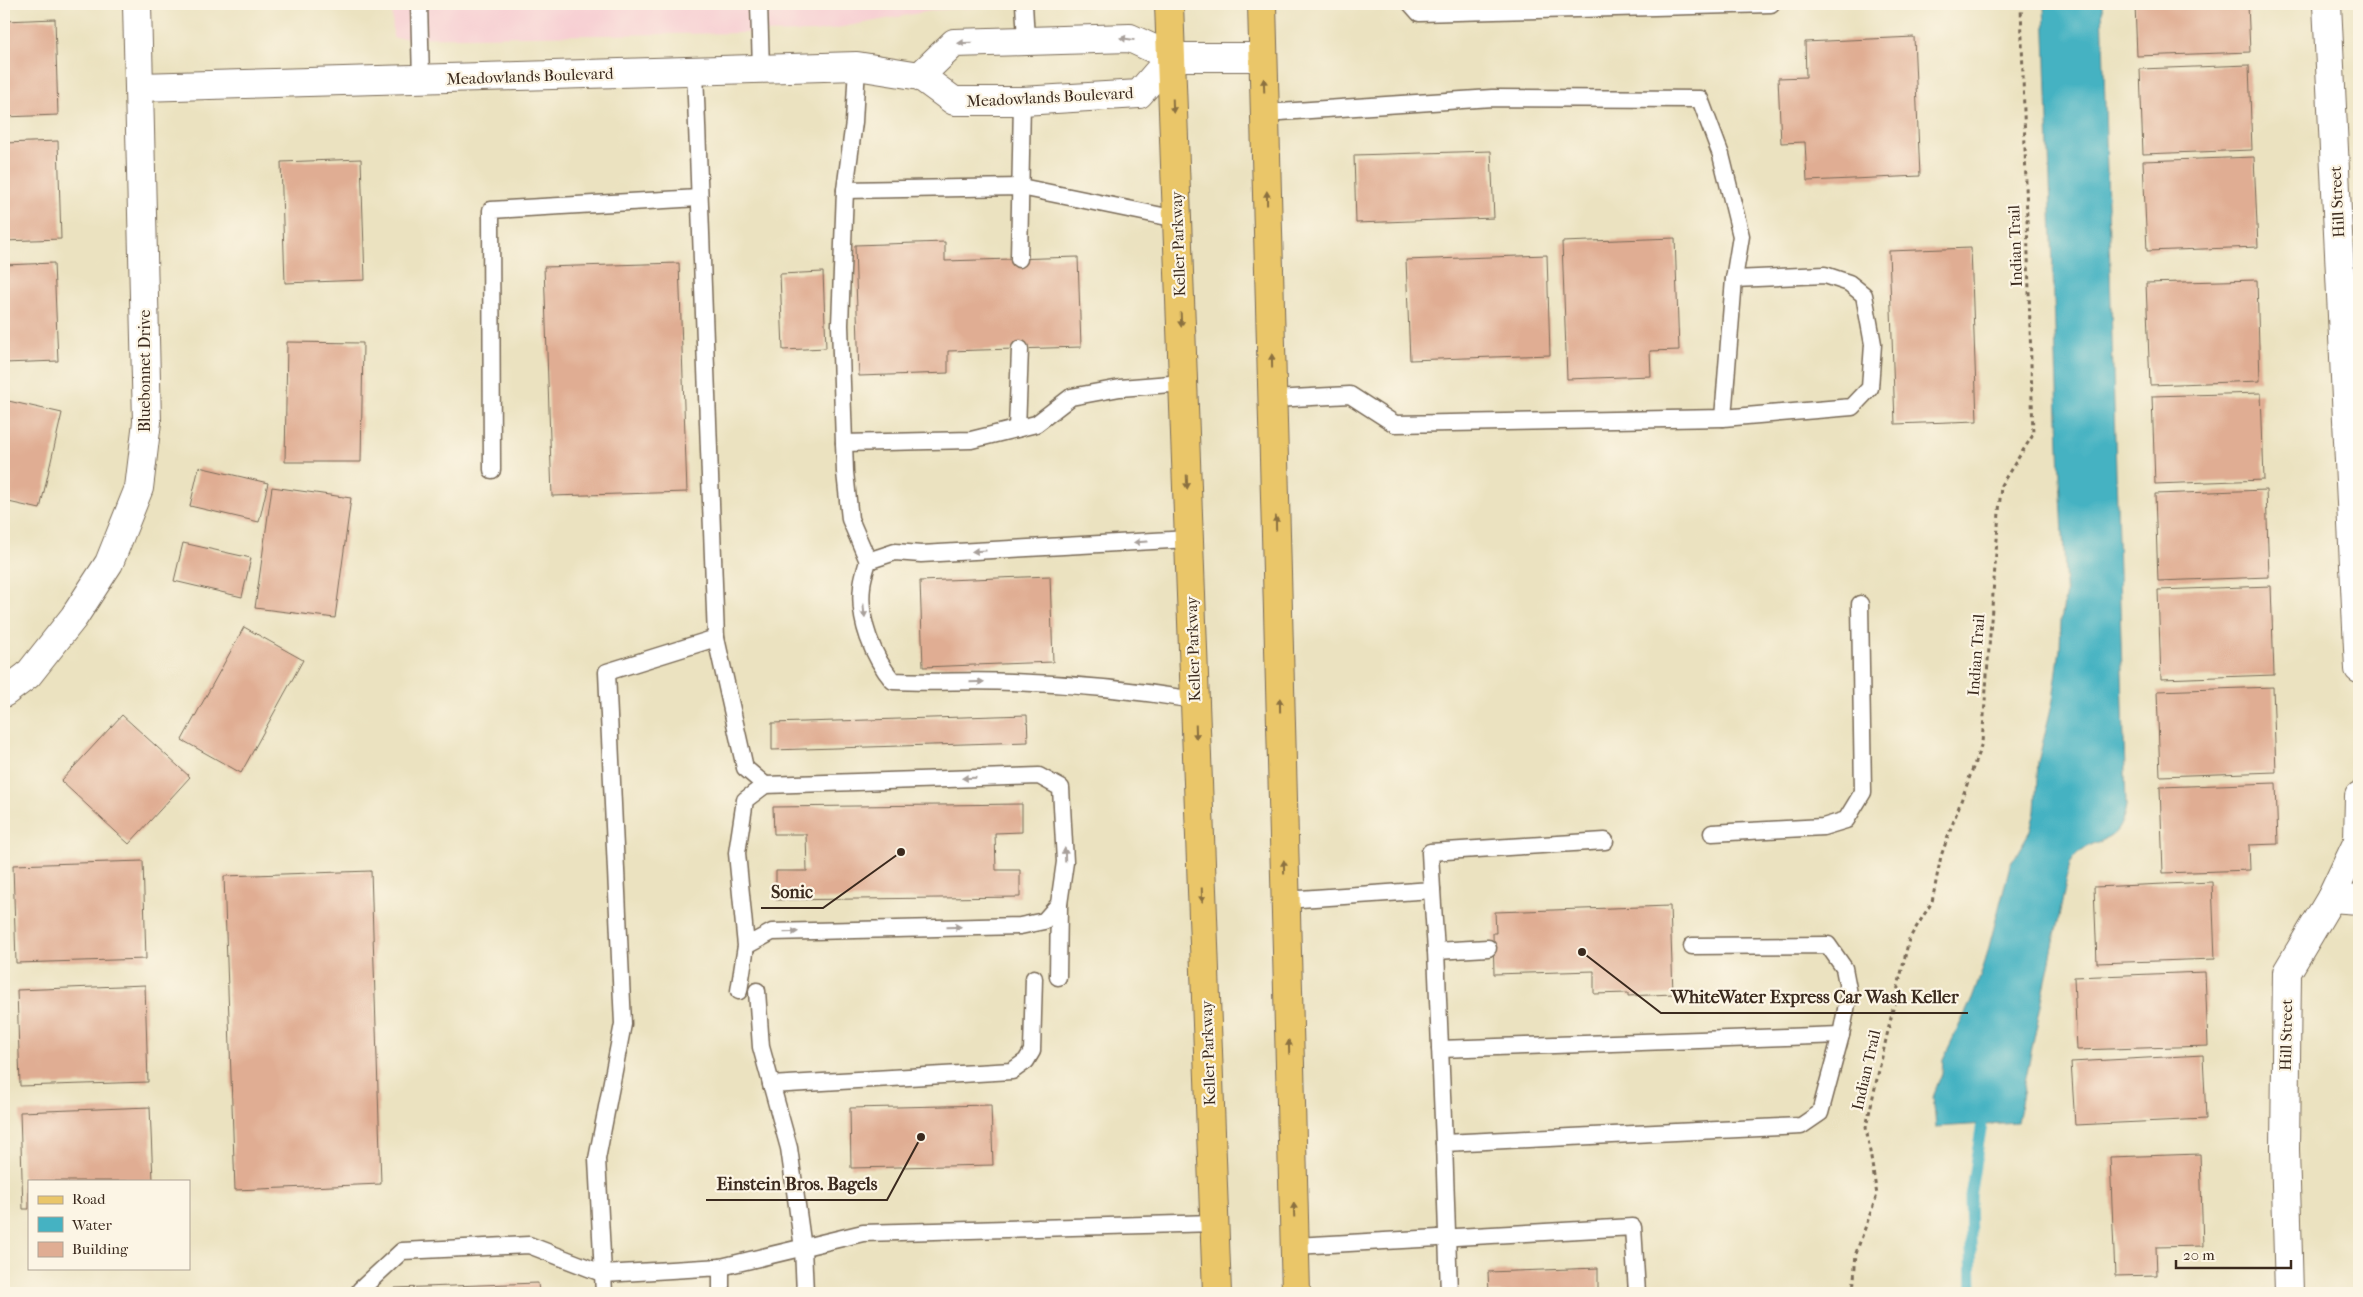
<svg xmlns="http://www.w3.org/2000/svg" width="2363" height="1297" viewBox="0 0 2363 1297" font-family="'IM FELL French Canon',serif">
<rect width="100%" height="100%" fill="#fcf5e5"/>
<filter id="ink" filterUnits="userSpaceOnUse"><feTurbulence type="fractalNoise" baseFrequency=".02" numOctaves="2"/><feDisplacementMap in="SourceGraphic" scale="10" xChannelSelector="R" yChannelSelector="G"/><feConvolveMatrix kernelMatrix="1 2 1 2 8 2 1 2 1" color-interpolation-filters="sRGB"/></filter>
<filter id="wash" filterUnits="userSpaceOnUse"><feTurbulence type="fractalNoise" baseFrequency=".0096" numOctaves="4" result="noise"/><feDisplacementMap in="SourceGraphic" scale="20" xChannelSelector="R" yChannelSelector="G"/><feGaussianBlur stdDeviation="1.12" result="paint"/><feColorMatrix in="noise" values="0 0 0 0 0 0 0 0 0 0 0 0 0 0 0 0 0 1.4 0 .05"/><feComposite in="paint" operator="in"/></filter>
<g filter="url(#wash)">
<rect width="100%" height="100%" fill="#ebe2c0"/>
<path fill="#f7cfd3" d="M392 4H1043L936 10 815 32 393 38Z"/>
<path fill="#45b2c2" stroke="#406e70" d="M2044 4H2102L2126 806C2118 854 2090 831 2070 863L2017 1122 1936 1127 1933 1096 1942 1073 1943 1059 1972 999 1984 966 2010 865 2030 831 2035 811 2038 762 2053 700 2060 649 2061 620 2066 592 2060 476Z"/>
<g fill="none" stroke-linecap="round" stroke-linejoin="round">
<path stroke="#45b2c2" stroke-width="11" d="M1972 1293 1970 1196 1984 1111"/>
</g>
<g id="blocks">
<g fill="#e0ad93">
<path d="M2135 4H2248L2250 52 2137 56Z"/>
<path d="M55 19 58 115 4 117V21Z"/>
<path d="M1914 37 1920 176 1807 181 1805 142 1781 143 1778 78 1806 77 1805 42Z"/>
<path d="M2249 65 2252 150 2143 154 2140 69Z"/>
<path d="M58 141 61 239 4 241V143Z"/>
<path d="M1491 151 1494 218 1356 223 1354 155Z"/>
<path d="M2254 157 2258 247 2147 251 2143 161Z"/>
<path d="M361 159 365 280 285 283 281 162Z"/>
<path d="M1675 238 1679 350 1650 351 1651 376 1567 379 1562 242Z"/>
<path d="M945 242V261L1078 257 1081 347 948 351V373L859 376 855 245Z"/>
<path d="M1971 248 1977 421 1895 424 1889 251Z"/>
<path d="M1547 255 1550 355 1410 360 1406 260Z"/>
<path d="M54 263 58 361 4 363V265Z"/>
<path d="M679 263 687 492 552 496 544 267Z"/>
<path d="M823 272 826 348 783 350 780 274Z"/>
<path d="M2257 280 2260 381 2150 385 2146 283Z"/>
<path d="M287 342 363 343 361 462H285Z"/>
<path d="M2261 393 2264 480 2155 484 2152 396Z"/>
<path d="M4 400 62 413 40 509 4 501Z"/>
<path d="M199 467 268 483 259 522 190 506Z"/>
<path d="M272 487 351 498 335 618 255 608Z"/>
<path d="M2266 490 2269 577 2158 581 2155 494Z"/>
<path d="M183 543 251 558 242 597 174 581Z"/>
<path d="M1050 576 1053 662 923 667 920 581Z"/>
<path d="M2271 586 2274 675 2161 679 2158 590Z"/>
<path d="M244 627 303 660 241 773 182 740Z"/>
<path d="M2273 687 2276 772 2160 776 2157 691Z"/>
<path d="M122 715 190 777 129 844 61 781Z"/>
<path d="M1027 715 1028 742 772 750V723Z"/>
<path d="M2276 783 2278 844 2249 845 2250 870 2163 873 2160 787Z"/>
<path d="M1022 804V832L995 833 996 870H1020V897L776 900V871H807L806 834H774L773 807Z"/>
<path d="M143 861 146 959 16 963 13 865Z"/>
<path d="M371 871 381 1184 235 1190 224 876Z"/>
<path d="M2212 882 2215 959 2097 963 2094 887Z"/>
<path d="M1670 906 1673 994 1628 996V993L1594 994V971L1494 974 1493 933H1496L1495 912Z"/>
<path d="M2205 972 2208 1046 2077 1050 2074 977Z"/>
<path d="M145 985 148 1082 20 1086 17 990Z"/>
<path d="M2203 1055 2206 1119 2075 1125 2071 1062Z"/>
<path d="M991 1105 993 1165 851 1168 850 1108Z"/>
<path d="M150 1107 153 1181H29V1209H23L20 1112Z"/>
<path d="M2200 1154 2203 1246 2156 1247 2157 1275 2115 1276 2110 1157Z"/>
<path d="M1598 1268V1293H1489L1488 1272Z"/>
<path d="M538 1283 539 1293H395V1288Z"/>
</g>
</g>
</g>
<g filter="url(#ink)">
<use href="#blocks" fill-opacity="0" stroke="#796a57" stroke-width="1"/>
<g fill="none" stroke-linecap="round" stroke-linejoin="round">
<g stroke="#796a57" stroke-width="19">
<g id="service">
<path d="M419 4 421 79"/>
<path d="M759 4 761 69"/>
<path d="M1024 4 1026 40"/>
<path d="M1411 4 1419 13 1771 4"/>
<path d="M857 66 854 122 845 190 840 325 845 472 850 519 868 561"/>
<path d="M1265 113 1492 98 1700 99 1721 155 1741 236 1734 279 1723 418 1395 424 1350 395 1273 399"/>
<path d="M845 190 1021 187 1177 219"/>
<path d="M1019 259 1022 101"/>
<path d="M1723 418 1852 407 1870 388 1873 344 1864 295 1849 283 1825 275 1734 279"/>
<path d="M1017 429 1020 349"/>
<path d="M844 443 971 440 1036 424 1071 397 1120 388 1183 383"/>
<path d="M492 470 491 210 699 198"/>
<path d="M1189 539 921 554 895 552 868 561C866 569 862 579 862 587 858 620 873 657 893 681 933 683 973 680 1012 682 1074 684 1134 690 1195 700"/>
<path d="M716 638 745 768 765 785"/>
<path d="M1712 833 1823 827 1846 820 1863 792 1860 604"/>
<path d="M1432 890 1436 951 1488 948"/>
<path d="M1285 900 1432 890 1430 852 1605 841"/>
<path d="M1436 951 1444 1143"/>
<path d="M1058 977 1059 904"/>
<path d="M739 991 746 946 737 853 745 800 765 785 1039 776 1061 788 1065 862 1059 904 1044 921 1020 926 772 932 746 946"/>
<path d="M757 991 761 1047 789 1148 803 1248 805 1293"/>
<path d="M1440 1049 1841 1035"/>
<path d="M771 1085 1012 1071 1026 1061 1032 1051 1034 978"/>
<path d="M1295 1246 1633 1227 1637 1293"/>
<path d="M721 1267 863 1233 1215 1223"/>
<path d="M360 1293V1290L402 1251 529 1245 604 1274 721 1267V1293"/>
<path d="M604 1293 597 1159 623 1024 607 672 716 638 695 71"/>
<path d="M1449 1293 1444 1143 1801 1126 1820 1113 1841 1035 1849 994 1844 968 1828 945 1692 946"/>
</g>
</g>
<g stroke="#796a57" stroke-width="30">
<g id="minor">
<path d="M2327 4 2359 669"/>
<path d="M920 76 954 43 1130 38 1171 57H1263"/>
<path d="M140 87 857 66 920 76 954 101H1022L1139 94 1171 57"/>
<path d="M4 693 28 675 74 617 109 563 139 488 147 422 137 4"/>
<path d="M2331 898 2359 900"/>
<path d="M2289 1293 2285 1149 2287 972 2331 898 2358 841 2359 796"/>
</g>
</g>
<g stroke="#796a57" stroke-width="30">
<g id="primary">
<path d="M1169 4 1217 1293"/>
<path d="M1262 4 1296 1293"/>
</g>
</g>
<path stroke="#796a57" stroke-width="3" stroke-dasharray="4 4" stroke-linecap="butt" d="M1853 1293 1856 1253 1877 1195 1866 1127 1909 939 1932 902 1941 856 1982 743 2001 485 2033 435 2021 4"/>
<use href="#service" stroke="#fff" stroke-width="16"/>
<use href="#minor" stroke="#fff" stroke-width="28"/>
<use href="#primary" stroke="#eac669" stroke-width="28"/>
</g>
<defs><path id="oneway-solid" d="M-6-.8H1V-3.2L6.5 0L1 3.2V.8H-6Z" transform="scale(1.25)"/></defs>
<g fill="#a79f9a">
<use href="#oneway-solid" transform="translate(1127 39) rotate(-172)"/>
<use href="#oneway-solid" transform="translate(965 43) rotate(178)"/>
<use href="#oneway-solid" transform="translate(1141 542) rotate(177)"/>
<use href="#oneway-solid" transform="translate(979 551) rotate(177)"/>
<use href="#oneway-solid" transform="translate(864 611) rotate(85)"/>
<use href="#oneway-solid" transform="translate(977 682) rotate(-1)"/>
<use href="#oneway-solid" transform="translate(969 778) rotate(178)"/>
<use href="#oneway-solid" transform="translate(1065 855) rotate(-92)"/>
<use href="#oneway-solid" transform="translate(954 927) rotate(-2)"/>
<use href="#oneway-solid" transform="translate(791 932) rotate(-2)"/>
</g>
<g fill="#8a7040">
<use href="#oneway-solid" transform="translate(1264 85) rotate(-92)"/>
<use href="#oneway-solid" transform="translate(1173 106) rotate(88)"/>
<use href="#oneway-solid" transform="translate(1267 198) rotate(-91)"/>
<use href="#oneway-solid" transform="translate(1181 320) rotate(88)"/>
<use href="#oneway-solid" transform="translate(1272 361) rotate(-91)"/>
<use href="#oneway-solid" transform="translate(1187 482) rotate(88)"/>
<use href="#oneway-solid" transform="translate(1276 523) rotate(-91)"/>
<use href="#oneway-solid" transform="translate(1280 705) rotate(-91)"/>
<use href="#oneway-solid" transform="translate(1196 732) rotate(88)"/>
<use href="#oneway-solid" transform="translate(1284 867) rotate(-91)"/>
<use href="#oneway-solid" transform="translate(1202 895) rotate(88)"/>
<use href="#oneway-solid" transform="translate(1289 1047) rotate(-92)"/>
<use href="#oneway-solid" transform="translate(1294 1210) rotate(-92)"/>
</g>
</g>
<g text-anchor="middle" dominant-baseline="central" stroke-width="4.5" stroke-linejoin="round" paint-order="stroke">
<g font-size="16" fill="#3b2a1e" stroke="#fcf5e5">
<text transform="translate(530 76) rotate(-2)">Meadowlands Boulevard</text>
<text transform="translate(1050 97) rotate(-3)">Meadowlands Boulevard</text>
<text transform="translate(2337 202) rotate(-93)">Hill Street</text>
<text transform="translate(1178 244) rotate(-92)">Keller Parkway</text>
<text transform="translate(2015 246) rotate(-92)">Indian Trail</text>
<text transform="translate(144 371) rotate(-90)">Bluebonnet Drive</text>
<text transform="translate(1193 649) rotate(-92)">Keller Parkway</text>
<text transform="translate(1976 655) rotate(-86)">Indian Trail</text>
<text transform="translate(2286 1035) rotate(-89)">Hill Street</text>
<text transform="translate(1208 1053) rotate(-92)">Keller Parkway</text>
<text transform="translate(1866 1070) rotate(-77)">Indian Trail</text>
</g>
</g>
<path fill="none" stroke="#3b2a1e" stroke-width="2" d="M901 852L823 908H761M1582 952L1661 1013H1968M921 1137L887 1200H706"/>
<g fill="#3b2a1e" stroke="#fcf5e5" stroke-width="2">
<circle cx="901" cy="852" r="5"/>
<circle cx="1582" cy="952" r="5"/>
<circle cx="921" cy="1137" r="5"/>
</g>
<g font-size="18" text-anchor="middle" font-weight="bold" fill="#3b2a1e" stroke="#fcf5e5" stroke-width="4.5" stroke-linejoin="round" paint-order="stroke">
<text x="792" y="898">Sonic</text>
<text x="1815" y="1003">WhiteWater Express Car Wash Keller</text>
<text x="797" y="1190">Einstein Bros. Bagels</text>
</g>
<rect width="2363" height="1297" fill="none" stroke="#fcf5e5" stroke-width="20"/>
<rect x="28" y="1180" width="162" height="90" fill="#fcf5e5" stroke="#afa495"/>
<rect x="38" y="1196" width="25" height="8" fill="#eac669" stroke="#afa495"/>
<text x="72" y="1204" font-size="15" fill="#3b2a1e">Road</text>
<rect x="38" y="1217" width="25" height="15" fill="#45b2c2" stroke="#afa495"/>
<text x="72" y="1230" font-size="15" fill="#3b2a1e">Water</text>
<rect x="38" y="1242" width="25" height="15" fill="#e0ad93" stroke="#afa495"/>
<text x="72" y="1254" font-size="15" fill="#3b2a1e">Building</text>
<path d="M2176 1260v8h115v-8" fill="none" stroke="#3b2a1e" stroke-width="2.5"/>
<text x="2183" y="1260" font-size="15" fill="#3b2a1e" stroke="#fcf5e5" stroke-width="4" paint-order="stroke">20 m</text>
</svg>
